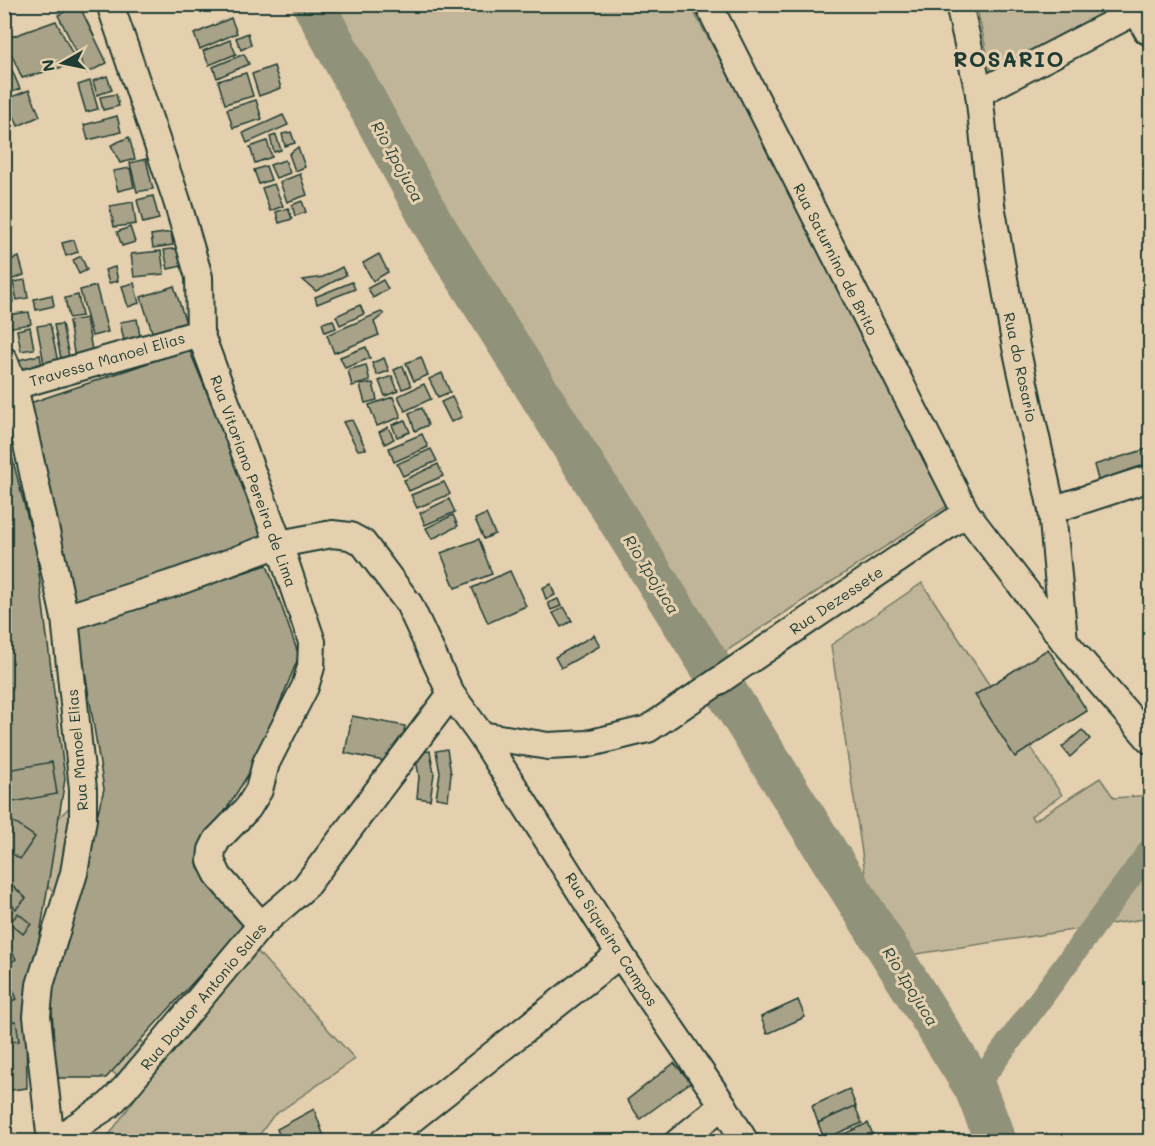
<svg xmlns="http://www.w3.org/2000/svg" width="1155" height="1146" viewBox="0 0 1155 1146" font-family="Mali,sans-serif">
<rect width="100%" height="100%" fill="#e4cfae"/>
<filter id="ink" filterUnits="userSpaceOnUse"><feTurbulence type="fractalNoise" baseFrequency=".0167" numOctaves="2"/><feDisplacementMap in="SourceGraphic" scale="12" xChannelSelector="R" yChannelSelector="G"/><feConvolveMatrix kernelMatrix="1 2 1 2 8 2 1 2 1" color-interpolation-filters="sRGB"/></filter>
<g filter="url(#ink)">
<g fill="#c0b598" stroke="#707966" stroke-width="1.5">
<path d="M1127 4 992 76 976 5Z"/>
<path d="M328 5H690L959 498 725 652 702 653 554 418Z"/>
<path d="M922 583 1062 795 1031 816 1034 821 1100 778 1114 798 1150 795V918L878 960 831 645Z"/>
<path d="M76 801 69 849 54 891 24 871 54 822Z"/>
<path d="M257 951 355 1059 273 1116 255 1141 104 1142 154 1072Z"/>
<path d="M122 1031 144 1043 120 1078 102 1064Z"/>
</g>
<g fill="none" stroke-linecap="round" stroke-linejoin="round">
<path stroke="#91927a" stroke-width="24" d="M975 1088 1150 850"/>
<path stroke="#91927a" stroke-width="42" d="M313 4 433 224 975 1088 996 1142"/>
</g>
<g fill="#a8a289" stroke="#1f3d34" stroke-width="1.5">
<path d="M79 5 107 63 87 73 58 15Z"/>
<path d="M231 18 237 33 200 49 194 34Z"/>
<path d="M56 21 77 63 22 78 5 39Z"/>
<path d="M248 33 251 45 241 50 236 38Z"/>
<path d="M230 40 236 54 209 65 203 51Z"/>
<path d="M244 54 249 64 217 78 213 67Z"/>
<path d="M4 55 9 68 4 70Z"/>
<path d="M274 66 281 88 259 96 252 74Z"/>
<path d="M12 70 20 89 7 94 4 74Z"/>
<path d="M246 73 253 96 225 104 218 81Z"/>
<path d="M107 76 112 90 97 95 93 81Z"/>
<path d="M90 81 98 109 86 112 78 85Z"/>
<path d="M29 90 40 116 18 126 7 99Z"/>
<path d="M116 94 119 106 103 110 100 97Z"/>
<path d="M256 100 262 119 233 128 227 109Z"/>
<path d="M4 104 14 128 5 132 4 130Z"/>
<path d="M283 115 288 125 247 143 243 133Z"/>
<path d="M117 116 121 132 88 140 84 125Z"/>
<path d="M291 132 295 143 285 146 282 134Z"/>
<path d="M276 135 281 150 274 152 270 137Z"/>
<path d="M129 137 135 159 120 163 111 145Z"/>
<path d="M267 141 272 157 255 163 250 147Z"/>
<path d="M298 147 305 167 295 171 289 154Z"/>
<path d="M146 159 153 189 137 192 130 163Z"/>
<path d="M285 160 290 173 276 178 270 165Z"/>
<path d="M266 166 271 180 259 184 254 170Z"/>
<path d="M130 168 134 187 118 191 113 171Z"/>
<path d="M300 174 307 195 287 202 280 182Z"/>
<path d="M274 184 283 206 270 211 262 188Z"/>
<path d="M153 196 159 219 143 223 137 200Z"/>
<path d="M302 201 306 212 295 216 292 205Z"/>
<path d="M133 202 136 224 114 227 110 206Z"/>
<path d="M288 208 292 219 279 223 276 212Z"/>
<path d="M130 227 135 242 122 246 117 232Z"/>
<path d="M171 232 173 245 153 248 151 235Z"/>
<path d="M74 240 78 252 66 256 62 243Z"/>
<path d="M9 246 12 256 4 258V248Z"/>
<path d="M179 248 182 266 168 269 164 250Z"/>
<path d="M161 251 164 274 134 277 131 254Z"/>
<path d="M379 254 388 272 373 281 363 263Z"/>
<path d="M81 256 87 270 79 274 73 260Z"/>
<path d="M19 257 24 275 10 280 4 262Z"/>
<path d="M115 267 118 281 109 283 105 270Z"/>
<path d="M342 267 346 275 316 291 303 280 323 277Z"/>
<path d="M25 280 28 298 17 300 13 282Z"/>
<path d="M383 280 388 289 373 298 368 288Z"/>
<path d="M352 282 355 289 317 304 315 297Z"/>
<path d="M10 283 13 302 4 304V284Z"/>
<path d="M134 283 139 303 128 307 122 286Z"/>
<path d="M96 286 108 332 92 336 80 290Z"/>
<path d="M174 286 186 323 153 335 141 297Z"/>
<path d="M52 295 54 306 36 310 34 299Z"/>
<path d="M78 295 82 316 69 318 65 298Z"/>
<path d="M360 305 364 314 340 325 336 316Z"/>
<path d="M29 312 31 324 7 328 5 315Z"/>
<path d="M381 312 384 314 374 322 379 335 334 353 327 335Z"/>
<path d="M86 318 93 355 75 359 69 321Z"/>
<path d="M137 319 141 342 125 345 120 322Z"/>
<path d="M333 320 336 328 325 332 322 323Z"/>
<path d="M50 324 59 367 45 369 37 326Z"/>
<path d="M62 324 70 361 62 363 54 325Z"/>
<path d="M30 327 34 349 21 351 17 330Z"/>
<path d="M366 347 370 358 345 368 340 357Z"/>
<path d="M189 349 266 537 76 604 30 403Z"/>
<path d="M40 355 43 373 29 375 20 368 18 360Z"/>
<path d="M421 357 428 375 414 381 406 363Z"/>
<path d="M384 358 389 371 377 375 372 363Z"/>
<path d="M366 365 370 381 352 386 348 370Z"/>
<path d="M403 366 411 386 402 389 394 370Z"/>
<path d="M442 373 450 392 438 397 429 379Z"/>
<path d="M392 376 398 391 385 396 379 381Z"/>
<path d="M373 383 377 400 365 403 360 385Z"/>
<path d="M424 384 431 399 405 411 398 396Z"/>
<path d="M393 397 401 417 377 426 369 405Z"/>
<path d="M452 397 462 417 451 422 441 402Z"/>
<path d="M422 408 428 425 415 431 409 413Z"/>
<path d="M352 420 366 449 358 450 343 422Z"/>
<path d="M405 420 410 432 397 437 392 425Z"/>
<path d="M4 426 36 550 65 779 26 1022 27 1088 4 1091Z"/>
<path d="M388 427 394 439 385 444 379 432Z"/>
<path d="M422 434 428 447 394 462 389 448Z"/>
<path d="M1150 448V467L1099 483 1094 465Z"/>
<path d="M431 449 437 461 403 476 397 464Z"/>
<path d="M438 464 443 476 409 491 404 480Z"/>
<path d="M444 482 450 494 417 508 411 495Z"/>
<path d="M449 499 455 512 425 525 420 513Z"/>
<path d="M486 514 495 534 484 539 475 519Z"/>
<path d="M453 515 458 526 432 539 426 528Z"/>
<path d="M479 539 492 574 455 588 441 553Z"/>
<path d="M267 565 299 656 256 762 207 840 248 922 106 1078H56L51 994 104 789 78 628Z"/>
<path d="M510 571 526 606 488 623 472 588Z"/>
<path d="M551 584 555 595 546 599 542 588Z"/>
<path d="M558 599 561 606 551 610 548 603Z"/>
<path d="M564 607 572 621 561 627 553 613Z"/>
<path d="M594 635 600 646 561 668 555 657Z"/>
<path d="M1048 649 1087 711 1015 757 975 695Z"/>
<path d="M352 716 405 726 398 764 345 753Z"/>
<path d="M1082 730 1090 739 1070 757 1062 747Z"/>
<path d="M447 749 451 774 448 800 436 798 440 773 436 751Z"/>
<path d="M430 751 434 774 430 800 417 798 419 777 415 753Z"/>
<path d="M52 762 57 794 13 802 7 770Z"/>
<path d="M12 821 35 837 20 859 4 848V831Z"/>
<path d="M4 878 26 898 16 909 4 898Z"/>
<path d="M4 904 12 911 5 918H4Z"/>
<path d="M18 913 31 924 23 934 10 923Z"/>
<path d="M5 937 12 947 4 952V938Z"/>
<path d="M12 952 16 959 4 967V957Z"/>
<path d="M5 972 17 999 4 1004V973Z"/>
<path d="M798 1000 805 1017 767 1034 761 1017Z"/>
<path d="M16 1021 19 1041 8 1042 5 1023Z"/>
<path d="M674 1063 691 1082 640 1119 627 1100Z"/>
<path d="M849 1089 856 1106 818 1123 812 1106Z"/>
<path d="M855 1106 862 1123 824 1139 818 1123Z"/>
<path d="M314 1109 326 1142H282L277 1129Z"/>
<path d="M868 1123 875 1140 832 1142 831 1140Z"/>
</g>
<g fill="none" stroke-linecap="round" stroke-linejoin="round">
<g stroke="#1f3d34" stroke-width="30">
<g id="minor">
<path d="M110 4 177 201 199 277 200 333 279 544 312 642 311 667 305 687 266 763 259 790 248 808 217 840 212 850 211 861 219 877 261 925"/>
<path d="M708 4 966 513"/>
<path d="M959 4 979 93 991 205 1016 347 1052 510 1064 641"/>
<path d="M979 93 1140 9"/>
<path d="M4 360 14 386 65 618 83 789V819L74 873 40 985 37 1016 51 1142"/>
<path d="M14 386 200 333"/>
<path d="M1052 510 1150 478"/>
<path d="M65 618 180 581 279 544 332 534 350 536 363 543 409 604 451 694 481 735 548 746 587 744 648 729 966 513 1064 641 1150 740"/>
<path d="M481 735 620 954 723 1105 745 1142"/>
<path d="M52 1142 109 1105 126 1087 261 925 305 887 451 694"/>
<path d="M383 1142 620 954"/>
<path d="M678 1142 723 1105"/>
</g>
</g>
<g stroke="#1f3d34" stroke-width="38">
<path id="major" d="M1138 4 1150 28"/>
</g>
<use href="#minor" stroke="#e4cfae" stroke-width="26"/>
<use href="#major" stroke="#e4cfae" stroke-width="33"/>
</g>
</g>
<g text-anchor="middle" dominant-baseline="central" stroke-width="6" stroke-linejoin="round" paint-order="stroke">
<g font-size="15" fill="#1f3d34" stroke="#e4cfae">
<text transform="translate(836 259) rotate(63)">Rua Saturnino de Brito</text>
<text transform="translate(107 359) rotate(-16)">Travessa Manoel Elias</text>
<text transform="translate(1021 367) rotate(78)">Rua do Rosario</text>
<text transform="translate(254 481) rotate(70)">Rua Vitoriano Pereira de Lima</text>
<text transform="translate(836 600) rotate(-34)">Rua Dezessete</text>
<text transform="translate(77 750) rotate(-95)">Rua Manoel Elias</text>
<text transform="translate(612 939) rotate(57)">Rua Siqueira Campos</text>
<text transform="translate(203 996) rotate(-50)">Rua Doutor Antonio Sales</text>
</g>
<g font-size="16" font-style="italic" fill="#2a463b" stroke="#e4cfae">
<text transform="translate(398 161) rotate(61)">Rio Ipojuca</text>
<text transform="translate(652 574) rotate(58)">Rio Ipojuca</text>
<text transform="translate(911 986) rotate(58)">Rio Ipojuca</text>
</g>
<g font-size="21" font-weight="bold" letter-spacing="1.5" fill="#1f3d34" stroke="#e4cfae">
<text x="1009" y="58">ROSARIO</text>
</g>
</g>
<rect width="1155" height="1146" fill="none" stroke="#e4cfae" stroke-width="24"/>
<rect x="12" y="12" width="1131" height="1122" fill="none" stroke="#1f3d34" stroke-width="2" filter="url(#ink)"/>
<g transform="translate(63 63) rotate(261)" stroke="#e4cfae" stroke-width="4.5" paint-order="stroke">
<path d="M0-4.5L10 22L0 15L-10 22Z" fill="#1f3d34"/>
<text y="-9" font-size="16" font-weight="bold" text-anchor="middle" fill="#1f3d34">N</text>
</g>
</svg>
